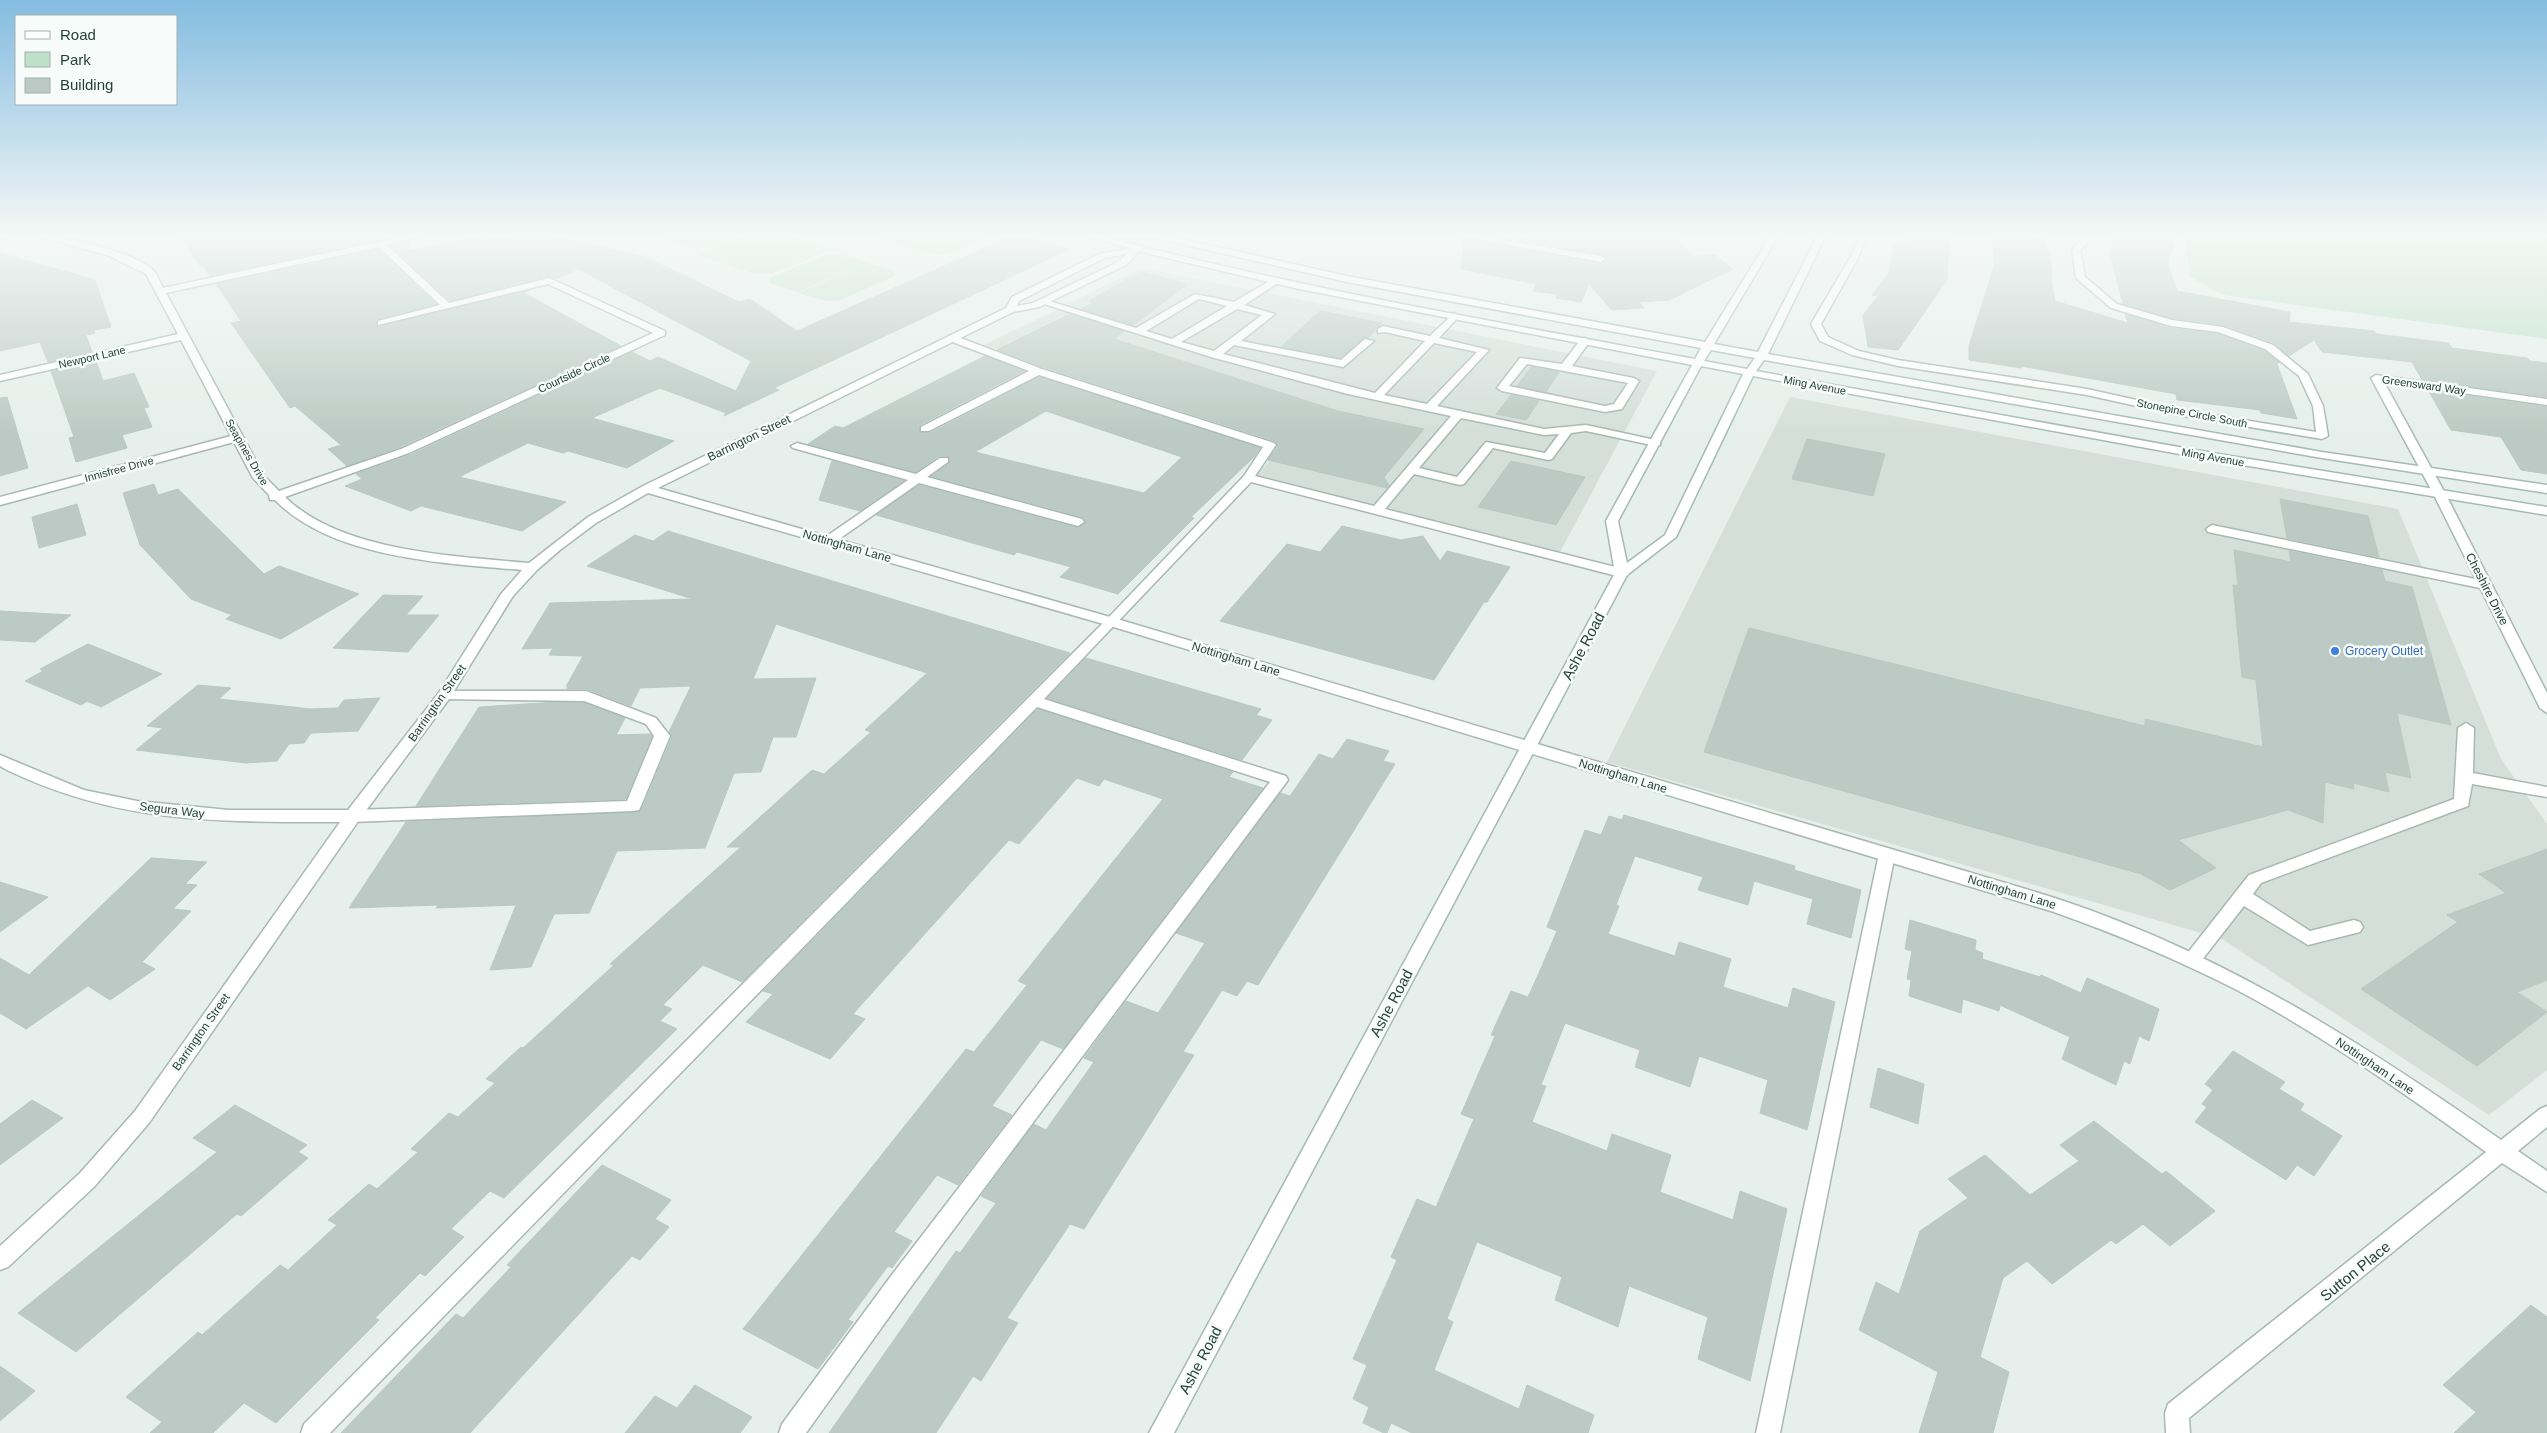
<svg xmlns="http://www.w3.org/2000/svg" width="2547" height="1433" viewBox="0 0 2547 1433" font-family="Helvetica,sans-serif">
<rect width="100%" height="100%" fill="#e6efeb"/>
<g fill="#d4dfda">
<path d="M1142 268 1657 371 1560 552 1254 477 1287 444 984 345Z"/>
<path d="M1790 397 2398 509 2501 759 2547 824V1070L2489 1115 2222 939 1607 762Z"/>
</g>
<g fill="#bfe0c8">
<path d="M652 235H741C696 252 697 250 652 235Z"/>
<path d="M749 235H788L825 247 824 253 770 274H756L700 256 706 251Z"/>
<path d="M879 235H991L949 254 937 255 874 237Z"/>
<path d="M2185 235H2547V339L2224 295 2190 277Z"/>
<path d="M839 254 895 271V276L840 300 826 301 799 293 867 263 798 292 769 283 770 278 826 255Z"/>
</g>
<g fill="#bbcac4" stroke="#b8c9c2" fill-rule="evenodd">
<path d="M180 235H402L210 276 203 266H200Z"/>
<path d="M487 235 494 238 505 235H545L643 256 739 302 750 299 797 331 1014 235 1070 249 774 388 779 390 724 416 726 413 660 388 592 418 674 441 627 468 568 451 563 453 528 443 459 477 566 502 522 531 421 506 411 511 345 486 362 479 356 474 410 455 632 352 650 361 658 357 736 391 751 361 578 269 556 279 549 276 450 301 391 246 409 242 410 251Z"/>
<path d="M1486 235H1669L1695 256 1715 255 1733 269 1669 300 1639 302 1644 308 1612 310 1589 284 1581 302 1556 298 1558 294 1533 291 1536 284 1461 269 1464 239 1601 264 1607 259 1602 254Z"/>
<path d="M1910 235H1949L1947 280 1898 350 1868 347 1863 315 1878 296 1872 295 1889 273 1894 242 1909 244Z"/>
<path d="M1991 235H2052L2043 247H2047L2052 269 2051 280 2055 301 2128 323 2125 314 2170 328 2218 334 2264 351 2279 362 2277 364 2297 419 2261 413 2260 410 2177 400 2176 394 2021 366 2022 368 1969 360V346L1995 263Z"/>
<path d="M2116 235H2176L2168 264 2177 291 2290 312 2289 322 2374 331 2376 334 2448 343 2452 348 2527 358 2530 361 2547 363V397L2422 380 2412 362 2322 352 2314 340 2289 356 2274 343 2224 325 2172 318 2123 304 2110 253Z"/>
<path d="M378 249 436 304 378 319 377 326 530 290 524 293 621 346 400 447 347 466 328 449 341 445 295 406 290 408 231 323 241 321 216 284Z"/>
<path d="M0 253 95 280 111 327 94 330 95 333 86 335 92 352 48 362 40 342 0 351Z"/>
<path d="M1141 272 1188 284 1133 325 1081 309 1095 302 1089 301Z"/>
<path d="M1320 311 1382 323 1368 338H1364L1340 358 1281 347Z"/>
<path d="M1070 314 1124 331 1114 339 1338 411 1424 429 1384 477 1389 485 1387 488 1268 460 1278 446 1275 441 1043 367 997 350Z"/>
<path d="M985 356 1024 371 920 425V432L930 433 1039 377 1260 448 1254 457 1191 517 1194 518 1118 594 1060 577 1071 567 1017 552 1014 555 876 515 919 485 1078 528 1086 522 1082 517 931 476 949 464 948 456H939L916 472 808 444 835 426 843 428ZM1046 411 1096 428 1182 457 1144 493 975 452Z"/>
<path d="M96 361 103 381 134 373 149 407 144 408 152 427 122 435 127 448 76 462 69 438 74 437 51 371Z"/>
<path d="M1531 367 1559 372 1546 392 1517 386Z"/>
<path d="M2428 390 2547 407V474L2521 470 2501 437 2451 430Z"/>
<path d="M1511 395 1539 401 1526 420 1496 414Z"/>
<path d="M7 397 28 468 0 476V398Z"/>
<path d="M1807 439 1885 454 1873 496 1792 479Z"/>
<path d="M832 461 904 481 860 511 838 505 819 500Z"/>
<path d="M1511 461 1585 477 1556 525 1478 507Z"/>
<path d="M154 484 158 495 178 489 264 574 279 566 359 594 281 639 226 619 232 615 191 599 140 545 123 493Z"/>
<path d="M2280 499 2368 516 2379 557 2287 538Z"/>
<path d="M77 504 86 535 39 548 32 517Z"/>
<path d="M1342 526 1401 540 1423 536 1440 561 1447 551 1510 567 1487 602H1484L1434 680 1220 621 1287 544 1320 552Z"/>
<path d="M668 531 1070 653 742 982 703 965 663 1005 672 1009 660 1021 677 1029 504 1198 490 1191 451 1229 464 1237 425 1276 420 1273 375 1318 379 1320 276 1423 244 1403 213 1433H150L162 1422 126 1397 198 1332 202 1335 280 1265 288 1270 337 1225 328 1220 369 1184 377 1189 418 1152 411 1149 449 1113 458 1117 495 1083 486 1079 521 1047 523 1048 614 965 610 964 741 847H727L812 770 824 774 871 732 865 730 926 674H930L776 624 753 679 816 678 796 737H773L761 772 734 773 705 848 617 851 589 913 554 914 531 967 490 970 516 905 436 908 438 905 349 908 406 822 641 811 672 737 669 732 691 686 640 688 631 706 587 689H567V685L583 656 549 655 553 648 522 649 550 603 693 599 587 566 635 535 653 541Z"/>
<path d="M2234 550 2291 562 2289 551 2382 570 2385 581 2412 587 2451 725 2397 713 2411 778 2385 772 2389 792 2353 783 2354 789 2325 782 2323 823 2288 810 2178 840 2216 868 2170 890 2141 874 1704 752 1749 628 2145 726V719L2263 747 2256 680 2242 677 2233 585 2238 586Z"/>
<path d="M383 595 423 596 406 615H439L408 652 333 648Z"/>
<path d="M0 611 71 615 35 642 0 640Z"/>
<path d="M88 644 162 674 101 707 87 701 81 705 25 681 43 671 40 669Z"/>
<path d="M1086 658 1261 709 1256 715 1272 720 1242 760 1047 698Z"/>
<path d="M198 685 231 688 219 699 311 709 338 708 344 700 380 698 358 731 311 733 304 743 289 744 277 761 246 763 136 750 163 728 147 726Z"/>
<path d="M557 702 584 703 625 718 616 735 650 734 652 736 626 799 416 806 479 707Z"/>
<path d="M1038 709 1233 772 1229 777 1263 788 1063 1049 1041 1040 992 1106 1012 1115 958 1185 937 1175 894 1232 912 1241 892 1268 888 1266 848 1320 853 1322 818 1369 743 1329 966 1049 974 1052 1027 985 1018 981 1163 799 1104 779 1099 786 1077 778 1019 844 1009 840 853 1014 865 1019 830 1059 746 1022 773 994 763 991Z"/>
<path d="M1347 739 1389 751 1383 761 1395 764 1258 985 1247 981 1237 996 1222 990 1183 1052 1194 1055 1084 1229 1070 1224 1007 1318 1018 1323 981 1381 973 1376 936 1433H829L956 1251 960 1253 996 1203 981 1196 1034 1124 1046 1130 1094 1062 1084 1058 1126 1001 1158 1013 1205 943 1176 933 1280 793 1290 796 1319 754 1333 759Z"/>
<path d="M1624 815 1795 866 1794 870 1861 890 1851 938 1807 924 1813 899 1754 881 1748 905 1698 890 1703 877 1635 856 1616 905 1619 906 1608 934 1675 956 1679 942 1731 959 1723 987 1788 1008 1793 988 1835 1002 1807 1130 1760 1113 1768 1080 1699 1056 1690 1087 1635 1067 1640 1050 1565 1023 1541 1085 1546 1086 1532 1122 1607 1151 1612 1134 1671 1155 1660 1192 1733 1220 1740 1191 1787 1209 1750 1381 1698 1359 1708 1317 1629 1286 1618 1327 1555 1300 1562 1277 1477 1242 1447 1319 1453 1322 1434 1370 1519 1409 1527 1385 1594 1415 1588 1433H1412L1391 1423 1387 1433H1384L1363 1423 1369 1407 1353 1399 1367 1365 1353 1359 1397 1260 1391 1257 1417 1199 1436 1207 1474 1119 1461 1114 1495 1036 1491 1035 1511 991 1528 997 1539 973 1557 931 1547 927 1585 830 1601 835 1609 816 1622 820Z"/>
<path d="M2547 849V980L2517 992 2547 1012 2477 1066 2361 989 2458 922 2447 915 2506 893 2479 874Z"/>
<path d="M151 858 207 862 185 884 197 885 173 909 191 911 142 962 155 969 110 1000 88 986 26 1029 0 1013V958L29 975Z"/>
<path d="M0 882 48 897 0 932Z"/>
<path d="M1910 920 1976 940 1975 950 1983 953 1982 959 2040 977 2041 975 2081 993 2087 978 2159 1009 2149 1041 2139 1036 2130 1064 2124 1061 2116 1085 2062 1059 2070 1037 2000 1005 1999 1011 1963 999 1961 1013 1909 996 1911 980 1907 979 1912 951 1905 949Z"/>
<path d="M2233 1051 2285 1082 2279 1089 2304 1104 2300 1110 2342 1136 2314 1176 2297 1165 2286 1180 2195 1122 2207 1107 2202 1104 2213 1090 2205 1084Z"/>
<path d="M1878 1068 1924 1084 1918 1124 1870 1107Z"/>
<path d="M32 1100 63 1118 0 1165V1124Z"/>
<path d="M235 1105 307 1145 298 1152 308 1158 241 1216 237 1214 76 1352 18 1313 217 1152 193 1138Z"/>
<path d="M2094 1121 2162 1174 2166 1171 2215 1211 2170 1246 2143 1224 2116 1244 2111 1240 2052 1284 2027 1261 2003 1278 1980 1357 2009 1372 1993 1433H1919L1938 1372 1859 1330 1876 1282 1899 1294 1920 1231 1968 1198 1948 1179 1985 1155 2030 1195 2079 1161 2060 1145Z"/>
<path d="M602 1165 671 1200 655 1219 669 1227 640 1260 632 1256 470 1433H341L456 1314 463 1318 511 1267 507 1265Z"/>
<path d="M2531 1305 2547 1317V1433H2454L2476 1412 2443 1385Z"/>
<path d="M0 1366 35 1391 0 1421Z"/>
<path d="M695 1385 752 1417 740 1433H625L655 1396 677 1408Z"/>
</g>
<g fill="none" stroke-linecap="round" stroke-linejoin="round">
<g stroke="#a8b8b2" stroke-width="3">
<g id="lane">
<path d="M1273 279 1281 281 1244 305 1275 314 1241 341 1341 360 1365 339 1374 341 1343 367 1234 345 1223 354 1375 393 1425 341 1385 332 1378 333V329L1383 326 1430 336 1454 313 1459 316 1439 338 1489 350 1437 406 1544 429 1586 425 1660 441V445L1656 446 1586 431 1571 433 1552 459 1548 460 1493 448 1464 484 1460 485 1414 474 1385 509 1627 570 1629 573 1627 576H1617L1251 482 1044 699 1286 776 1288 780 907 1292 806 1433H779L782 1424 891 1276 1270 782 1037 707 330 1433H301L304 1424 1107 619 1244 476 1263 447 1039 375 929 431H921V427L1029 371 950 341V337H958L1042 369 1274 443 1276 445 1255 476 1374 506 1451 416 1348 394 1211 357 1038 302 1046 300 1136 328 1195 294 1234 302ZM1199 299 1227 306 1172 339 1146 331ZM1237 309 1262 315 1214 351 1181 342ZM1434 343 1477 352 1427 404 1384 395ZM1461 418 1544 435 1559 434 1545 453 1486 442 1457 477 1419 468Z"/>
<path d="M1585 338 1590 341 1572 366 1634 378 1639 381 1622 409 1605 412 1502 391 1497 388 1520 358 1562 364 1581 339ZM1527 364 1628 383 1614 404 1605 406 1509 386Z"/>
<path d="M797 443 916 474 940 458H948V462L927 477 1082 519 1084 522 1078 526 919 483 832 544H824L822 541 824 538 908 480 793 448 791 446Z"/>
<path d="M2212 525 2485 581 2492 585 2485 589 2208 532 2206 529Z"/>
<path d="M444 691H586L656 718 670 736 641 806 639 810 633 811 353 822 347 820 345 816 347 812 353 810 627 801 654 736 646 724 584 701 439 699 437 696 439 693Z"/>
<path d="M2466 723 2474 728 2473 773 2547 787V797L2472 784 2468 806 2261 883 2253 894 2310 931 2354 920 2360 922 2363 927 2360 932 2308 945 2244 906 2198 965 2192 967 2186 965 2183 960 2186 955 2249 875 2454 799 2458 728Z"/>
<path d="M1887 848 1893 850 1895 854 1780 1433H1756L1879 854 1881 850Z"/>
</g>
</g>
<g stroke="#a8b8b2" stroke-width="3">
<g id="street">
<path d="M0 235H10L0 240Z"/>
<path d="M33 235C58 235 137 252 154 271 158 275 160 283 163 288L411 235H427L387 245 449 303 549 278 665 331V335L409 453 285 497C341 552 455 556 529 563L588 517 643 486 1006 308 1012 297 1099 254 1140 247V251L1126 265 1039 307 1013 312 658 488 1117 619 2029 890C2204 942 2353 1036 2501 1140L2540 1109 2547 1106V1127L2518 1151 2547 1171V1192L2502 1163 2189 1418 2190 1433H2166L2165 1413 2168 1404 2486 1152C2405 1094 2323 1035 2235 989 2176 959 2116 934 2054 912L1107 625 648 493 596 523 560 550 537 570 513 596 449 699 359 820 149 1123 94 1187 8 1267 0 1270V1246L80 1173 135 1111 340 822C219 822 119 824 7 770L0 766V755L84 790 137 801 229 810H348L438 694 501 594 522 570C444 563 333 559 275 500H270L269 495 253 478 234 442 0 505V497L231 436 181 340 0 381V375L178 334 146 274 107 255ZM379 247 440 305 378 321V325L548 284 653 333 401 449 279 491 264 476 166 293ZM1127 254 1120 261 1033 303 1017 306 1019 301 1105 258Z"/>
<path d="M1155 235H1183C1177 239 1161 239 1155 235Z"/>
<path d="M1455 235H1474L1601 256 1605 259 1601 262Z"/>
<path d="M1860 235H1868L1858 258 1821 324 1828 337 1859 351 1898 360 2087 389 2177 409 2316 432 2313 406 2299 376 2265 349 2218 332 2171 326 2111 308 2076 278 2072 250 2086 235H2095L2080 250 2085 277 2117 304 2172 320 2223 327 2273 345 2308 374 2323 406 2328 436 2322 439 2177 415 2087 395 1898 366 1852 355 1820 341 1811 324 1850 258Z"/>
<path d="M2376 375 2547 399V405L2384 382 2446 495 2547 693V713L2540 708 2434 495 2371 378Z"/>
</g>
</g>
<g stroke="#a4bbb3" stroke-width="3">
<path id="secondary" d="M1083 235H1097C1294 287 1495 322 1695 359L1701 348 1347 282 1160 239 1112 238 1108 235H1164L1347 276 1705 342 1771 235H1779L1714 344 1758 352 1818 235H1826L1768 354 2322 452 2547 485V493L2322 458 1764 360 1756 371 2212 453 2547 507V515L2212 460 1753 376 1676 537 1627 575 1174 1433H1149L1615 573 1606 521 1692 365 1299 289 1154 255ZM1711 350 1755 358 1747 369 1704 361ZM1701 366 1743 374 1665 535 1627 563 1618 521Z"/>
</g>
<use href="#lane" fill="#fff" fill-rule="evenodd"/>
<use href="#street" fill="#fff" fill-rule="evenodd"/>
<use href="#secondary" fill="#fff" fill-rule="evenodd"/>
</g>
<linearGradient id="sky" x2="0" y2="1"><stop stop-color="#84bce0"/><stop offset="0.54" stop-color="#f4f8f6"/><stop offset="1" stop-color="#f4f8f6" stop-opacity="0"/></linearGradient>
<rect width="2547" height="436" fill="url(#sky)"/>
<circle fill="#3f7fe0" stroke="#f7fbf9" stroke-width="2" cx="2335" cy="651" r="5"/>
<g text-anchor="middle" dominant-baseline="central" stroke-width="5" stroke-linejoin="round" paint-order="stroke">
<g font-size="11" fill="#24423a" stroke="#f7fbf9">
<text transform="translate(92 357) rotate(-13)">Newport Lane</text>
<text transform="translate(574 373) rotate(-25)">Courtside Circle</text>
<text transform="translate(1815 385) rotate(11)">Ming Avenue</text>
<text transform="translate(2424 385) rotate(8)">Greensward Way</text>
<text transform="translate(2192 413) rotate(11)">Stonepine Circle South</text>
<text transform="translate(247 452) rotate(60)">Seapines Drive</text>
<text transform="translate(2213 457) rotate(10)">Ming Avenue</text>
<text transform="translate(119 469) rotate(-15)">Innisfree Drive</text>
</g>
<g font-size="12" fill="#24423a" stroke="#f7fbf9">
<text transform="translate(749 438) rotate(-26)">Barrington Street</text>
<text transform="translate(847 546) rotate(16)">Nottingham Lane</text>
<text transform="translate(2487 589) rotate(63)">Cheshire Drive</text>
<text transform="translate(1236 659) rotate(17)">Nottingham Lane</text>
<text transform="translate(437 703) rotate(-55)">Barrington Street</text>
<text transform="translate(1623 776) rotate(17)">Nottingham Lane</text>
<text transform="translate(172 810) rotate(7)">Segura Way</text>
<text transform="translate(2012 892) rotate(17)">Nottingham Lane</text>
<text transform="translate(201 1032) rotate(-55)">Barrington Street</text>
<text transform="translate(2375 1066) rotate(34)">Nottingham Lane</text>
</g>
<g font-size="12" fill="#366cbe" stroke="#f7fbf9" text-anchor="start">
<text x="2345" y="651">Grocery Outlet</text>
</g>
<g font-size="15" fill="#24423a" stroke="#f7fbf9">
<text transform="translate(1583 646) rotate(-62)">Ashe Road</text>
<text transform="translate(1391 1003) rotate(-62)">Ashe Road</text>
<text transform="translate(2355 1271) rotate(-39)">Sutton Place</text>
<text transform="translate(1200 1360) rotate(-62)">Ashe Road</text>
</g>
</g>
<rect x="15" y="15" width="162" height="90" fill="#f7fbf9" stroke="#a3b1ad"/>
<rect x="25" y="31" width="25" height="8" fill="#ffffff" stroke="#a3b1ad"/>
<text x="60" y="40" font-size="15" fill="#24423a">Road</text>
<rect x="25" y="52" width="25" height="15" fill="#bfe0c8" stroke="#a3b1ad"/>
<text x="60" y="65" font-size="15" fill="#24423a">Park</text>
<rect x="25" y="78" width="25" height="15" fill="#bbcac4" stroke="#a3b1ad"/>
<text x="60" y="90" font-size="15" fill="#24423a">Building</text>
</svg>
